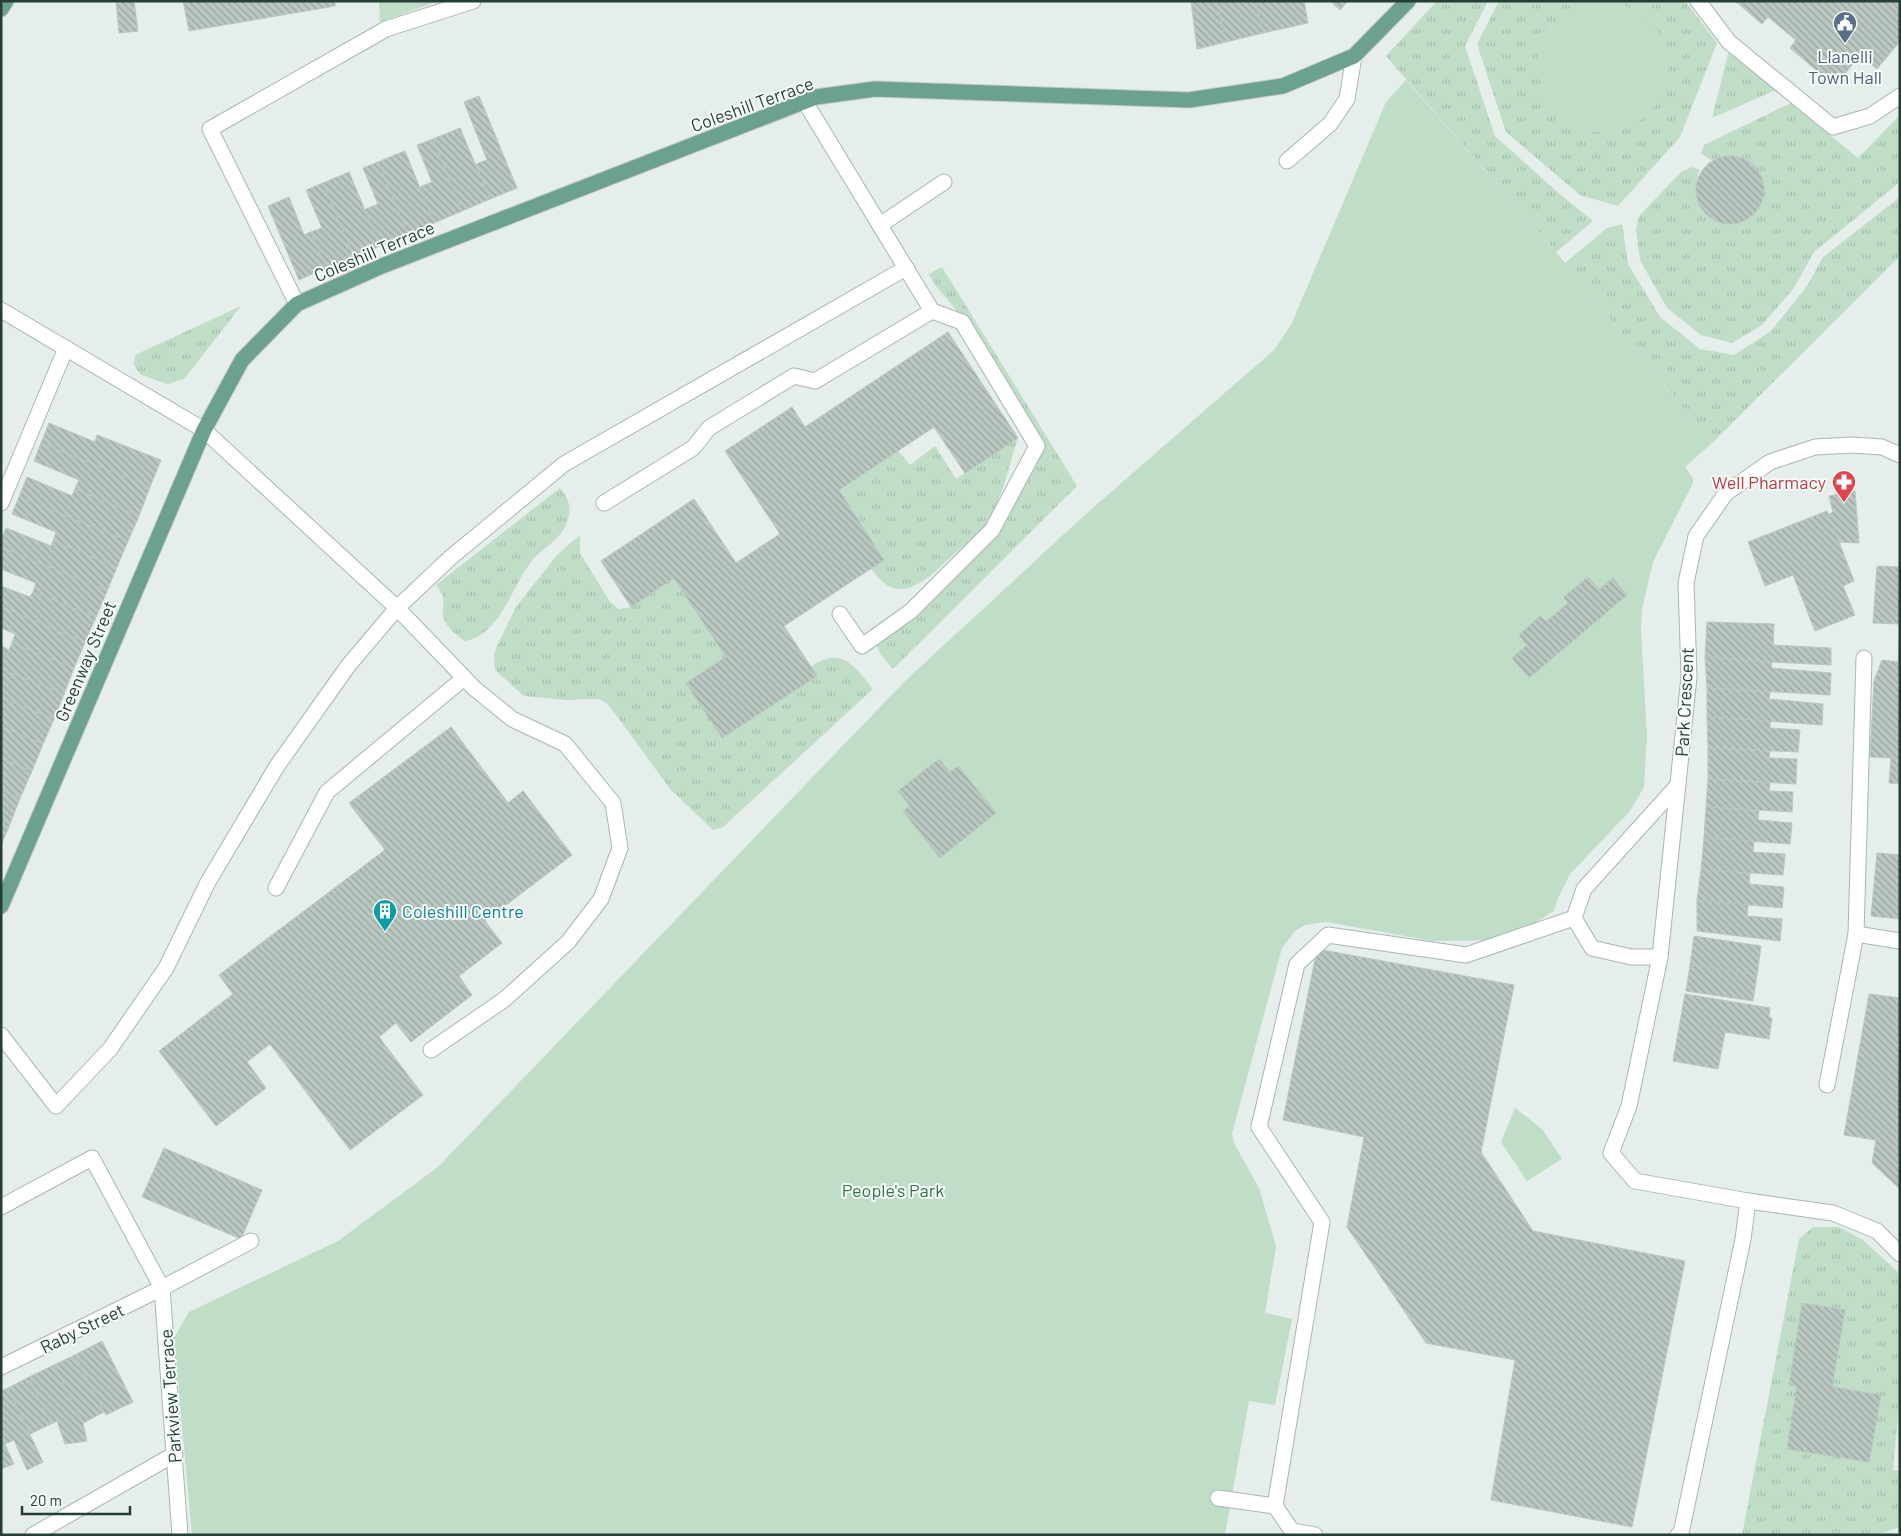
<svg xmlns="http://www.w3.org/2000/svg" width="1901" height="1536" viewBox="0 0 1901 1536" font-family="Barlow,sans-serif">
<defs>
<pattern id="grass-tufts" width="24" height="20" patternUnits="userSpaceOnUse" patternTransform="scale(1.25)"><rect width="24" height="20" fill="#c0ddc7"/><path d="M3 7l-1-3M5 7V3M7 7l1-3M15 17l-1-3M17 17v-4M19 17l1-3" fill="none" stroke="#a5bfac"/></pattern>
<pattern id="building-back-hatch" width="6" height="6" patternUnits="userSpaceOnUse" patternTransform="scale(1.25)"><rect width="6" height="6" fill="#bbc8c2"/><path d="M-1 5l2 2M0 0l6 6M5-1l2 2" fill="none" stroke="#98a49e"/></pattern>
</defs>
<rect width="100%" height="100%" fill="#e5eeea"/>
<g fill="url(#grass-tufts)" fill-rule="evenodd">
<path d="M1437 1H1488L1465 46 1495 136 1562 196 1593 221 1556 252 1386 56Z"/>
<path d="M1499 1H1685L1717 43 1680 137 1618 206 1580 195 1506 132 1477 44ZM1567 13 1660 97C1639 127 1624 133 1588 131L1541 47 1551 27Z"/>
<path d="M1729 50 1776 90 1712 118Z"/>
<path d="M1791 103 1858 158 1900 115V182L1814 252 1794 288 1762 325 1732 343 1701 335 1667 308 1640 260 1636 229 1639 216 1682 171 1693 167 1699 170C1682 240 1764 236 1764 191 1764 181 1760 171 1752 164 1740 154 1726 155 1713 161L1701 154 1704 145Z"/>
<path d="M1900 197V256L1712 443 1565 263 1607 228 1622 224 1628 264 1660 317 1700 349 1734 355 1771 331 1807 286 1823 257Z"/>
<path d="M942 267 1077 486 893 669 880 654 875 641 996 531 1042 447 958 312 935 285 929 274Z"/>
<path d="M241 306 184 379 168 384 141 375 134 365 135 355Z"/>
<path d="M1018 438C1009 465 1003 496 988 521 980 534 967 543 955 553 939 568 908 603 884 583 879 579 875 573 871 569L884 559 839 490 898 451 910 465 935 446 956 479Z"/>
<path d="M560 488C568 497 572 507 568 519 563 539 543 547 531 562 512 586 500 636 464 641 457 635 447 628 444 619 439 605 450 601 436 585Z"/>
<path d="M580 535V553L610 602 619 609 631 607 674 578 726 657 686 683 722 738 817 676 811 667C840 645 855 666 873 689L723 827 713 830 671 790 608 704 599 699 566 700 524 696 495 670 494 654 497 646 516 607 557 555Z"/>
<path d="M1813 1227H1839L1863 1240 1900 1274V1392L1893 1470 1900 1471V1527L1876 1535H1742L1799 1239ZM1802 1303 1844 1310 1832 1387 1881 1395 1869 1462 1787 1449 1797 1386 1789 1384Z"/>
</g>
<g fill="#c0ddc7">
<path d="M379 1H439L380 22Z"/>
<circle cx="1603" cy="67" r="65"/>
<path d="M1406 80 1556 252 1712 443 1685 467 1693 478V483L1653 562 1642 609 1641 630 1647 736 1644 787 1630 811 1570 874 1558 898 1554 911 1521 931 1496 940 1433 941 1326 922 1305 925 1295 931 1282 948 1232 1133 1234 1143 1259 1188 1276 1246 1265 1313 1292 1319 1275 1405 1249 1401 1225 1535H192L174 1338 189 1312 338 1241 438 1167 905 681 1087 513 1274 350 1291 325 1386 102Z"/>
<path d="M1515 1108 1542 1129 1562 1159 1527 1181 1501 1142Z"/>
</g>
<g fill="url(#building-back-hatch)" stroke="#b8c7c0">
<path d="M116 1H134L138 31 119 33Z"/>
<path d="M183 1H335V6L189 31Z"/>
<path d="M1191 1H1217L1226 42 1197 49Z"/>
<path d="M1217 1H1256L1263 33 1226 42Z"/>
<path d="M1256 1H1304L1308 23 1263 33Z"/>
<path d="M1330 1H1348L1340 10Z"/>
<path d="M1735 1H1900V41L1877 69 1860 55 1835 86 1790 48 1796 40 1768 17 1762 24Z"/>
<path d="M479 96 517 188 490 199 476 164 487 160 464 102Z"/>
<path d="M460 128 490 199 462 211 433 139Z"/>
<path d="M433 139 462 211 434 223 420 187 432 182 417 145Z"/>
<path d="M405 151 434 223 408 234 378 162Z"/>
<circle cx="1730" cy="190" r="34"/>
<path d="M378 162 408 234 380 246 364 210 378 204 363 168Z"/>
<path d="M349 172 380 246 354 257 323 183Z"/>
<path d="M323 183 354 257 326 268 311 232 322 228 306 190Z"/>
<path d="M289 197 304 235 311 232 326 268 299 280 268 206Z"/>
<path d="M948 332 1018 438 965 473 934 427 839 490 884 560 784 626 817 676 722 738 686 683 726 657 674 578 631 607 601 561 694 499 736 563 780 534 725 451 792 407 805 427Z"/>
<path d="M49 423 95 442 97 435 161 460 150 487 41 443Z"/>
<path d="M41 443 150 487 139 516 75 489 79 480 34 461Z"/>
<path d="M27 477 72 496 75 489 139 516 128 541 19 497Z"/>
<path d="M1855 491 1859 543 1839 542 1828 515 1833 512 1829 496Z"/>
<path d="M19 497 128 541 117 567 53 541 56 532 12 514Z"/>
<path d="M1827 511 1854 581 1843 586 1855 615 1815 631 1793 575 1765 586 1748 542Z"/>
<path d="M6 528 51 546 53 541 117 567 107 591 1 547V540Z"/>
<path d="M1 547 107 591 96 617 33 592 36 583 1 569Z"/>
<path d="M1877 566 1900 567V624L1873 623Z"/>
<path d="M1588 577 1599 590 1613 578 1627 595 1529 678 1512 658 1527 645 1519 635 1540 616 1546 622 1568 603 1564 597Z"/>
<path d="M1 586 30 597 33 592 96 617 85 642 1 607Z"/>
<path d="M1 607 85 642 74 668 12 643 15 634 1 628Z"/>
<path d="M1707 622 1774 624 1773 645 1831 648V665L1772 662 1705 657Z"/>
<path d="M1900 632V784L1889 783 1891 758 1870 757 1874 681 1882 660 1898 662Z"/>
<path d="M12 643 74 668 64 694 1 669V646L9 650Z"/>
<path d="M1705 657 1772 662 1771 668 1831 673 1830 695 1707 688Z"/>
<path d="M1 669 64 694 54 719 1 698Z"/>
<path d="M1707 688 1770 692 1769 699 1823 704 1822 725 1707 717Z"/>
<path d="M1 698 54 719 43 744 1 727Z"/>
<path d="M1707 717 1770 721V728L1800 730 1798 752 1708 748Z"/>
<path d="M1 727 43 744 32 771 1 758Z"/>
<path d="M451 727 508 803 523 791 572 855 485 921 502 943 459 976 472 995 411 1042 396 1023 379 1037 423 1095 350 1150 270 1044 247 1062 266 1088 216 1126 159 1051 233 994 219 975 385 850 349 803Z"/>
<path d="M1708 748 1770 751 1769 758 1797 759 1796 784 1708 779Z"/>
<path d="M1 758 32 771 20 798 1 790Z"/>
<path d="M939 759 950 772 958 766 996 813 940 858 903 811 910 806 898 791Z"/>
<path d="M1708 779 1770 783 1769 791 1793 792 1792 812 1706 807Z"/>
<path d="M1 790 20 798 10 824 1 821Z"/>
<path d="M1706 807 1759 811 1758 820 1792 823 1790 844 1704 838Z"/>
<path d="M1 821 10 824 1 845Z"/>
<path d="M1704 838 1754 841 1753 852 1785 854 1783 875 1701 870Z"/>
<path d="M1877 853 1900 855V919L1871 916Z"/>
<path d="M1701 870 1750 873 1749 884 1784 887 1782 908 1697 900Z"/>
<path d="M1697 900 1748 905 1747 916 1782 919 1780 941 1697 931Z"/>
<path d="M1694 936 1761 946 1757 975 1690 965Z"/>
<path d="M1317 949 1514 985 1481 1152 1533 1231 1685 1261 1632 1527 1491 1500 1515 1360 1426 1343 1347 1227 1364 1137 1283 1120Z"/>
<path d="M1690 965 1757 975 1753 1001 1686 991Z"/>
<path d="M1685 994 1770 1008 1769 1017 1772 1018 1769 1039 1725 1032 1718 1069 1673 1061Z"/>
<path d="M1869 994 1900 998V1189L1872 1163 1876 1140 1844 1135Z"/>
<path d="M164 1148 262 1190 241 1239 142 1197Z"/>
<path d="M1802 1303 1845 1310 1832 1387 1881 1395 1869 1462 1787 1449 1797 1386 1789 1385Z"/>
<path d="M102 1341 133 1402 106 1415 75 1355Z"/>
<path d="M75 1355 104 1412 83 1423 54 1365Z"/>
<path d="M54 1365 83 1423 87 1441 65 1444 57 1421 51 1424 29 1377Z"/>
<path d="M29 1377 51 1424 30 1434 8 1388Z"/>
<path d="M8 1388 43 1462 27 1470 14 1440 5 1444 1 1436V1391Z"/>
<path d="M1 1436 14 1464 1 1469Z"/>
</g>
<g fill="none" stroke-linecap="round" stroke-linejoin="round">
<g stroke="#a8b6b1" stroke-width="17">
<g id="minor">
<path d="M1698 1 1729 42 1833 127 1870 116 1900 96"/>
<path d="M805 102 932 311 962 322 1037 446 992 530 911 611 862 646 840 614"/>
<path d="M1287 161 1330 124 1347 99 1354 56"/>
<path d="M880 225 944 182"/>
<path d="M297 304 210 129 386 29 473 1"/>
<path d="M1 310 204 430 397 608 474 688 512 719 565 744 613 803 620 848 601 899 568 942 505 999 431 1050"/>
<path d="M1 503 66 348"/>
<path d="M604 503 693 448 709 428 794 376 815 381 932 311"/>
<path d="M276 888 327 792 464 678"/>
<path d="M1856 934 1864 658"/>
<path d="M1660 957H1631L1592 948 1574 918 1584 889 1678 785"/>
<path d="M1 1035 56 1106 110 1049 166 968 208 882 277 766 348 666 397 608 450 558 564 464 906 268"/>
<path d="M1827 1085 1856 934 1900 941"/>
<path d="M1748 1201 1635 1181 1611 1153 1629 1106 1660 957 1689 677 1686 583 1696 536 1726 493 1770 462 1815 447 1852 445 1882 447 1900 455"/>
<path d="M1 1207 92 1158 162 1288 180 1535"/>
<path d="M1 1367 162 1288 251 1241"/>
<path d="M1218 1498 1275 1506"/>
<path d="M33 1535 175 1454"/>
<path d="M1315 1535 1292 1531 1275 1506 1322 1222 1259 1127 1297 964 1328 935 1466 955 1574 918"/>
<path d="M1678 1535 1681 1533 1743 1239 1748 1201 1833 1213 1877 1231 1900 1254"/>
</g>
</g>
<g stroke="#c2c9c7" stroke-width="17">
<g id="major">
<path d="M1 9 6 1"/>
<path d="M1 906 204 430 242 360 297 304 382 266 816 97 875 89 1189 100 1283 86 1354 56 1408 1"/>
</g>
</g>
<use href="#minor" stroke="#fff" stroke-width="15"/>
<use href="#major" stroke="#6ca191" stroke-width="15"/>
</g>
<defs>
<g id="civic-pin" transform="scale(1.25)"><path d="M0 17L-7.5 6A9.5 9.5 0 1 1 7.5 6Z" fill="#5c6f8a" stroke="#f6faf8"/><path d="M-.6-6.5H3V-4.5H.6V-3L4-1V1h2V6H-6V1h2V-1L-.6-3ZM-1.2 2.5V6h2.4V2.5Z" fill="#fff"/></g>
<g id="pharmacy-pin" transform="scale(1.25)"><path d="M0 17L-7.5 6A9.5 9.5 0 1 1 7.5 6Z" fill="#e0444e" stroke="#f6faf8"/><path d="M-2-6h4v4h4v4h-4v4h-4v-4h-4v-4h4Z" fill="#fff"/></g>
<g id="building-pin" transform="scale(1.25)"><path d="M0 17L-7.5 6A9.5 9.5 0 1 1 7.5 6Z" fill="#0f9aa8" stroke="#f6faf8"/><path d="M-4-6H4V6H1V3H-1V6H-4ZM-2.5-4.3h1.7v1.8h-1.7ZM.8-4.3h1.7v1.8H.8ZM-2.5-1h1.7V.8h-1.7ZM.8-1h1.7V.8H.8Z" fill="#fff"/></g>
</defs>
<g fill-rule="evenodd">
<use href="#civic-pin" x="1845" y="23"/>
<use href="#pharmacy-pin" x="1844" y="482"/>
<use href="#building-pin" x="385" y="911"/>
</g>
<g text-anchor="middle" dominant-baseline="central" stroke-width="4" stroke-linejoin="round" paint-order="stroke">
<g font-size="18" fill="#4e5e75" stroke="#f6faf8">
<text x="1845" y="56">Llanelli<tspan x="1845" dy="21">Town Hall</tspan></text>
</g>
<g font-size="18" fill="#253f37" stroke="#f6faf8">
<text transform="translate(752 104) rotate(-20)">Coleshill Terrace</text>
<text transform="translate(374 251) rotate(-23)">Coleshill Terrace</text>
<text transform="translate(85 661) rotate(-67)">Greenway Street</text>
<text transform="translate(1684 702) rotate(-87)">Park Crescent</text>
<text transform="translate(82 1328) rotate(-26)">Raby Street</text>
<text transform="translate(170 1396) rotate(-94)">Parkview Terrace</text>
</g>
<g font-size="18" fill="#be3a42" stroke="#f6faf8" text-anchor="end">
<text x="1826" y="482">Well Pharmacy</text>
</g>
<g font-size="18" fill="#0d838f" stroke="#f6faf8" text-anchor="start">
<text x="402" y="911">Coleshill Centre</text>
</g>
<g font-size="18" fill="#317449" stroke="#f6faf8">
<text x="893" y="1190">People's Park</text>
</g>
</g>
<rect width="1901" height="1536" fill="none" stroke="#253f37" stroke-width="5"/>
<path d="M22 1506v8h108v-8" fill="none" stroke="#253f37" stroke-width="2.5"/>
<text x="30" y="1506" font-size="15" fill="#253f37" stroke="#f6faf8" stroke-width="4" paint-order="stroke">20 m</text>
</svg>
